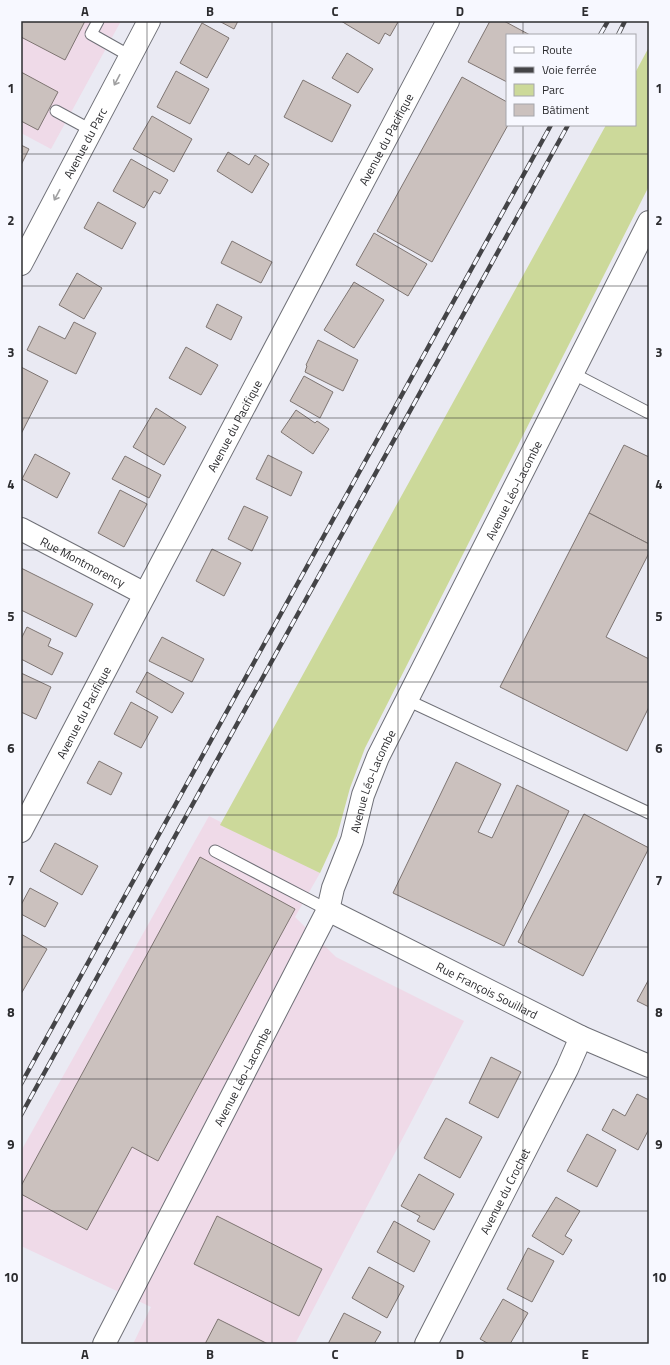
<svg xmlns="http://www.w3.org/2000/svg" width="670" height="1365" viewBox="0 0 670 1365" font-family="'Titillium Web',sans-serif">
<rect width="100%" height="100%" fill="#eaeaf3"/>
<g fill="#efdae8">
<path d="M21 21H121L51 149 21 133Z"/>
<path d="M209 816 320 873 295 917 336 957 464 1021 295 1344H133L151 1307 21 1246V1151Z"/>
</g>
<path fill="#ccd99a" d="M649 47V186L365 748 350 788 337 836 320 873 220 825 606 125H635V73Z"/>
<g fill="#cbc1be" stroke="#7e7572">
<path d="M21 21H85L65 60 21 37Z"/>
<path d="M219 21H238L234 29Z"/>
<path d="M341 21H395L398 22 390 36 385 33 379 44Z"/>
<path d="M490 21H504L530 35H507V82L468 62Z"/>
<path d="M202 23 229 38 207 78 180 63Z"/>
<path d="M347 53 373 69 358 93 332 78Z"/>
<path d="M176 71 209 89 190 124 157 107Z"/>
<path d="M21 72 58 92 38 130 21 121Z"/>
<path d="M462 77 507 102 508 125 432 262 377 231Z"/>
<path d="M303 80 351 105 332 142 284 117Z"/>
<path d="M152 116 192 139 174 172 133 149Z"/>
<path d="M21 145 29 149 21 165Z"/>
<path d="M228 152 249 165 255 155 269 164 252 193 217 171Z"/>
<path d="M131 159 168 180 160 194 154 191 144 208 113 191Z"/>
<path d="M98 202 136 223 122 249 84 228Z"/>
<path d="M374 233 427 264 408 296 356 265Z"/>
<path d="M232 241 272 262 261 283 221 263Z"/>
<path d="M77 273 102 288 84 319 59 305Z"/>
<path d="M354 282 384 300 354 348 324 330Z"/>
<path d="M217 304 242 317 231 340 206 327Z"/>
<path d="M74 322 96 333 76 374 27 350 39 326 65 339Z"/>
<path d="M318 340 358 360 343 391 305 372 307 366 306 365Z"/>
<path d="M186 347 218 365 201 395 169 378Z"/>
<path d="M21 367 48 381 21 434Z"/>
<path d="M304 376 333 392 320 418 290 401Z"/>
<path d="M156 408 186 427 164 465 133 447Z"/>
<path d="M296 410 315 423 317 421 329 429 313 454 281 432Z"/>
<path d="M624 445 649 457V544L589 513Z"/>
<path d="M35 454 70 473 57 498 22 479Z"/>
<path d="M268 455 302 472 291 496 256 479Z"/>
<path d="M125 456 161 475 149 498 112 479Z"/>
<path d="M120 490 147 504 124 547 98 533Z"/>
<path d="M244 506 268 517 252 551 228 539Z"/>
<path d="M589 513 649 544V553L606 637 649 659V707L627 751 500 687Z"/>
<path d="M212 549 241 563 224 596 196 581Z"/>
<path d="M21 568 93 604 76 637 21 610Z"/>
<path d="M27 627 51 639 48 646 63 653 52 675 21 659V639Z"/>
<path d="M162 637 204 659 192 682 149 661Z"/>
<path d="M147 672 184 693 172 713 136 692Z"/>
<path d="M21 673 51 687 36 719 21 712Z"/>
<path d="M131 702 158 717 141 748 114 734Z"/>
<path d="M99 761 122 773 111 795 87 783Z"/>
<path d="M456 762 501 784 478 832 492 838 517 785 569 811 504 946 393 893Z"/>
<path d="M584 814 649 848 583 976 518 942Z"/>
<path d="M55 843 98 866 82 895 40 871Z"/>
<path d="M200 857 295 909 158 1161 132 1147 87 1230 21 1194V1186Z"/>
<path d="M30 888 58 903 45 927 21 914V905Z"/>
<path d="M21 934 47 949 21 994Z"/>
<path d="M649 979V1007L637 1001Z"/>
<path d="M491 1057 521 1072 498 1118 469 1103Z"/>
<path d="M637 1094 649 1100V1129L638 1150 602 1130 613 1109 625 1116Z"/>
<path d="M446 1118 482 1137 460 1178 424 1158Z"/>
<path d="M587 1134 616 1150 597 1187 567 1171Z"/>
<path d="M419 1174 454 1194 434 1230 417 1221 420 1216 401 1206Z"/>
<path d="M556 1197 580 1211 565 1236 572 1240 563 1255 532 1236Z"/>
<path d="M217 1216 322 1269 299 1316 194 1264Z"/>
<path d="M394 1221 430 1241 414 1272 377 1252Z"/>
<path d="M528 1248 554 1261 532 1302 507 1289Z"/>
<path d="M369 1267 404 1286 387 1318 352 1298Z"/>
<path d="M503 1299 528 1313 510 1344H489L480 1339Z"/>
<path d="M344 1313 381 1332 374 1344H328Z"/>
<path d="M218 1319 268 1344H205Z"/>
</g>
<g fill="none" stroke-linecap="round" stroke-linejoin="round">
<g stroke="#6f7077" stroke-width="13">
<g id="service">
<path d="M98 21 91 34 130 56"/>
<path d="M56 111 91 130"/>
<path d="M572 373 649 413"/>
<path d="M407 700 649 813"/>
<path d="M215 851 328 910"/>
</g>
</g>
<g stroke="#6f7077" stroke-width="24">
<g id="minor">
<path id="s1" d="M21 264 149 21"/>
<path id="s2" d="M21 529 145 594"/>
<path id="s3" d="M21 831 131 621 448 21"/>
<path id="s4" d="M328 910 581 1037 649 1066"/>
<path id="s5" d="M104 1344 328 910 333 888 352 840 363 795 378 757 649 222"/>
<path id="s6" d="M426 1344 567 1069 581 1037"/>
</g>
</g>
<use href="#service" stroke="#fff" stroke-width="11"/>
<use href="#minor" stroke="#fff" stroke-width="22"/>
<g stroke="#444447" stroke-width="4.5">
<g id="rail">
<path d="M600 35 608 21"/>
<path d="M618 35 625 21"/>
<path d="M21 1084 551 125"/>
<path d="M21 1115 568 125"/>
</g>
</g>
<use href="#rail" stroke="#f7f8ff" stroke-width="3" stroke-dasharray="9" stroke-linecap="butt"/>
</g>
<defs><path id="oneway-shaft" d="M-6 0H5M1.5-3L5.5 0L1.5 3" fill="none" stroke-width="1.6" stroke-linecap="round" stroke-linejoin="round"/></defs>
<g stroke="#a0a0a1">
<use href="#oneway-shaft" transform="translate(117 80) rotate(118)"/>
<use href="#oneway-shaft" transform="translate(57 195) rotate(118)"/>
</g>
<path fill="none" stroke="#2c2c2f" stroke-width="1" stroke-opacity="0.55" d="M147 21V1344M272 21V1344M398 21V1344M523 21V35M523 125V1344M21 154H649M21 286H649M21 418H649M21 550H649M21 682H649M21 815H649M21 947H649M21 1079H649M21 1211H649"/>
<g text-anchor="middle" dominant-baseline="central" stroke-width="4" stroke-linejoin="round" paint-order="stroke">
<g font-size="12" fill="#2c2c2f" stroke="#f7f8ff">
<text stroke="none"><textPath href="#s3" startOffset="782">Avenue du Pacifique</textPath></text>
<text stroke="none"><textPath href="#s1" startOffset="137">Avenue du Parc</textPath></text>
<text stroke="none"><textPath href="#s3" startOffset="458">Avenue du Pacifique</textPath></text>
<text stroke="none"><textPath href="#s5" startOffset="949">Avenue Léo-Lacombe</textPath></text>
<text stroke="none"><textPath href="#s2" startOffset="70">Rue Montmorency</textPath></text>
<text stroke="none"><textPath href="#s3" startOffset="134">Avenue du Pacifique</textPath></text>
<text stroke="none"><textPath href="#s5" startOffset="625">Avenue Léo-Lacombe</textPath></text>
<text stroke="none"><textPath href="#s4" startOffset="178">Rue François Souillard</textPath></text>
<text stroke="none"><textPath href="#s5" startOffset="301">Avenue Léo-Lacombe</textPath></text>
<text stroke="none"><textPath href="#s6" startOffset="172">Avenue du Crochet</textPath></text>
</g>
</g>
<rect width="670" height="1365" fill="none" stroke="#f7f8ff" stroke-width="44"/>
<rect x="506" y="34" width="130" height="92" fill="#f7f8ff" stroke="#a6a6ac"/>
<rect x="514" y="47" width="20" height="6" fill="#ffffff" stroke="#a6a6ac"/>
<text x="542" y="54" font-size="12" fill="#2c2c2f">Route</text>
<rect x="514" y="67" width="20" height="6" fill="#444447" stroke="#a6a6ac"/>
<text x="542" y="74" font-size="12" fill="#2c2c2f">Voie ferrée</text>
<rect x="514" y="84" width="20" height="12" fill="#ccd99a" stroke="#a6a6ac"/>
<text x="542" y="94" font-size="12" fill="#2c2c2f">Parc</text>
<rect x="514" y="104" width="20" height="12" fill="#cbc1be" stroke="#a6a6ac"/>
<text x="542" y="114" font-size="12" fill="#2c2c2f">Bâtiment</text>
<rect x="22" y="22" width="626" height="1321" fill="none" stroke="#2c2c2f" stroke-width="1.5"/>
<g font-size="13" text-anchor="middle" font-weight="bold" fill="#2c2c2f">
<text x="85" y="16">A</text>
<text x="210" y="16">B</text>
<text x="335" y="16">C</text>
<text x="460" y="16">D</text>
<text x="585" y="16">E</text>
<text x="11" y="93">1</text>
<text x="659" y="93">1</text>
<text x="11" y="225">2</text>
<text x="659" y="225">2</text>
<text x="11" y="357">3</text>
<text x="659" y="357">3</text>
<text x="11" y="489">4</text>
<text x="659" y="489">4</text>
<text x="11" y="621">5</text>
<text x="659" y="621">5</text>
<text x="11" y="753">6</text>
<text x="659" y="753">6</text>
<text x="11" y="885">7</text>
<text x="659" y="885">7</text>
<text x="11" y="1017">8</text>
<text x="659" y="1017">8</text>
<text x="11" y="1149">9</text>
<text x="659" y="1149">9</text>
<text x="11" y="1282">10</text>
<text x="659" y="1282">10</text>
<text x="85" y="1359">A</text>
<text x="210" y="1359">B</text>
<text x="335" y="1359">C</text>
<text x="460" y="1359">D</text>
<text x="585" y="1359">E</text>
</g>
</svg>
